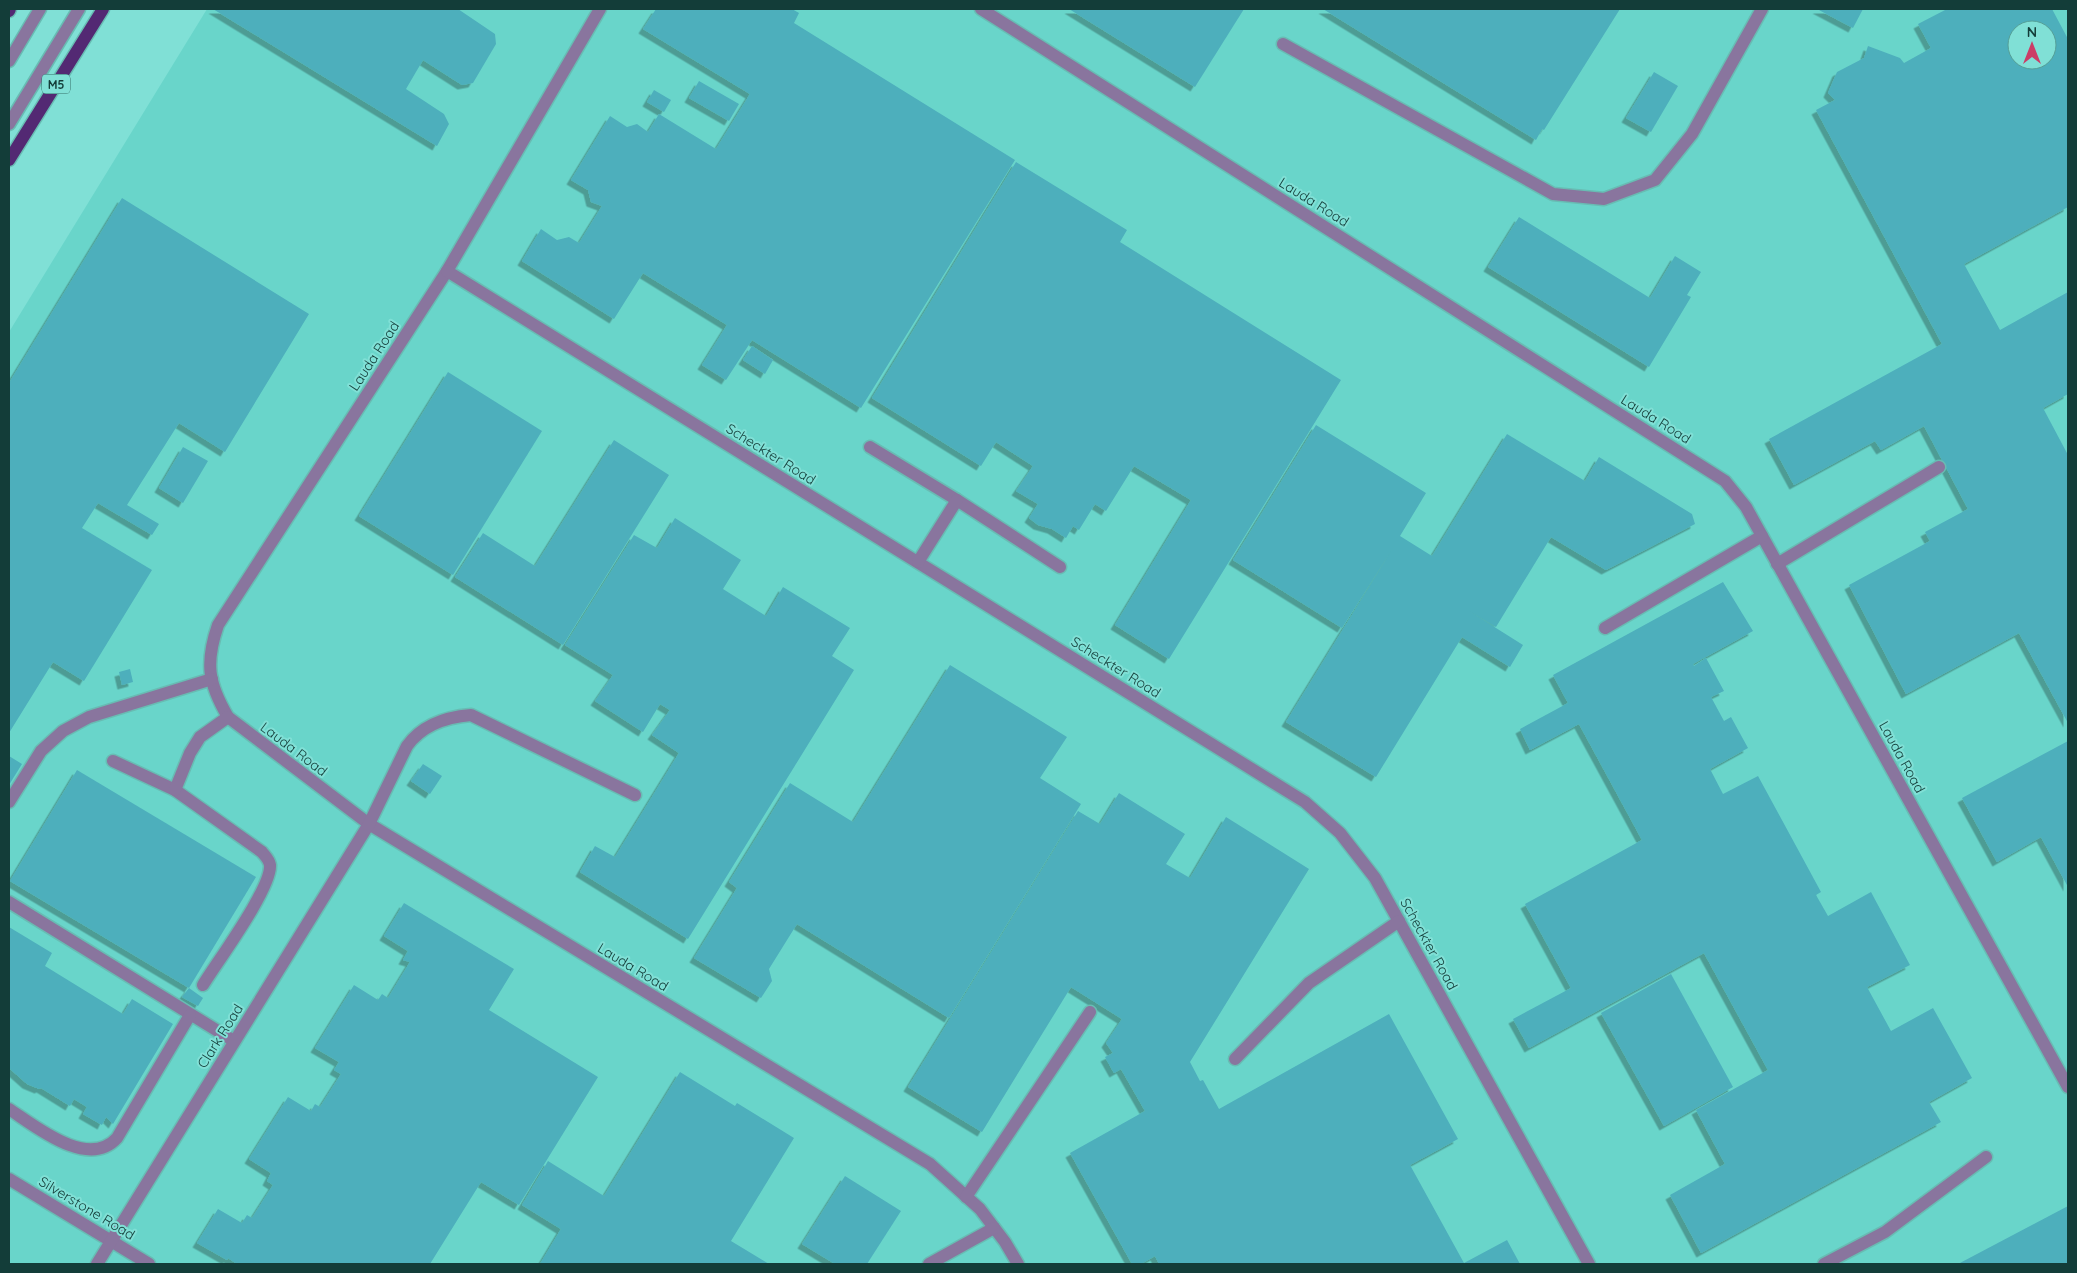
<svg xmlns="http://www.w3.org/2000/svg" width="2077" height="1273" viewBox="0 0 2077 1273" font-family="Quicksand,sans-serif">
<defs>
<filter id="shadow"><feDropShadow dx="-4.5" dy="4.5" stdDeviation="0" flood-color="#0004"/></filter>
</defs>
<rect width="100%" height="100%" fill="#80e0d6"/>
<path fill="#69d5ca" fill-rule="evenodd" d="M207 9H2068V1264H9V332ZM2017 30H2047V60H2017Z"/>
<g fill="#4dafbc" fill-rule="evenodd" filter="url(#shadow)">
<path d="M213 9H458L495 34 496 44 473 83 462 85 423 60 406 89 444 114 449 124 437 146Z"/>
<path d="M656 9H792L799 13 794 23 1015 160 861 408 752 340 726 380 702 365 727 325 643 273 614 319 522 261 541 229 557 240 569 237 579 243 602 206 591 202 588 190 571 180 610 116 627 127 637 124 648 132 659 114 716 149 750 94 643 29Z"/>
<path d="M1069 9H1244L1195 87Z"/>
<path d="M1323 9H1620L1544 130 1542 129 1536 140Z"/>
<path d="M1817 9H1863L1853 28Z"/>
<path d="M1947 9H2047V10L2052 9 2068 39V207L1964 264 2000 330 2068 292V394L2043 408 2068 455V723L2019 633 1906 694 1849 585 1930 541 1925 532 1968 509 1924 426 1881 450 1875 441 1794 485 1769 439 1942 344 1816 110 1835 100 1828 93 1837 72 1864 58 1868 46 1900 58 1904 63 1931 48 1918 24ZM2017 30H2047V60H2017Z"/>
<path d="M1654 72 1678 86 1651 132 1626 118Z"/>
<path d="M699 81 739 104 729 121 689 98Z"/>
<path d="M654 90 671 100 664 112 647 102Z"/>
<path d="M1016 162 1127 230 1120 242 1341 380 1169 659 1115 625 1191 500 1134 466 1106 511 1095 504 1079 530 1073 526 1066 538 1052 529 1038 525 1029 518 1038 504 1016 491 1033 466 996 442 981 466 872 398Z"/>
<path d="M122 198 309 314 225 452 179 423 127 505 159 524 152 535 98 503 82 528 152 570 84 681 53 662 9 733V383Z"/>
<path d="M1519 217 1650 298 1675 256 1701 272 1687 295 1691 297 1649 367 1488 267Z"/>
<path d="M752 346 773 360 765 374 743 360Z"/>
<path d="M448 372 542 431 453 575 359 516Z"/>
<path d="M1316 425 1426 493 1400 536 1432 556 1507 434 1585 481 1599 457 1692 514 1695 524 1606 570 1551 537 1496 627 1469 611 1523 645 1510 667 1462 637 1376 777 1286 722 1393 548 1342 628 1233 560Z"/>
<path d="M614 440 669 475 563 645 455 577 483 533 535 566Z"/>
<path d="M183 447 208 461 183 503 159 488Z"/>
<path d="M675 518 741 560 723 589 742 601 766 616 783 587 850 628 832 656 854 670 688 939 580 872 595 846 615 857 679 753 652 735 670 710 660 704 643 732 595 701 613 675 565 645 634 535 657 548Z"/>
<path d="M1723 582 1753 631 1693 664 1694 666 1706 658 1724 691 1711 697 1724 721 1731 717 1748 748 1710 769 1723 794 1758 776 1821 892 1816 895 1828 916 1871 892 1910 965 1867 987 1891 1031 1933 1008 1972 1078 1929 1102 1941 1122 1701 1253 1670 1195 1725 1164 1696 1110 1768 1070 1704 953 1529 1048 1513 1019 1571 988 1525 904 1642 840 1579 724 1530 750 1520 729 1568 703 1553 675Z"/>
<path d="M950 665 1067 737 1040 778 1081 804 949 1018 797 924 769 969 772 981 761 998 694 958 737 888 729 882 790 783 853 822Z"/>
<path d="M130 669 133 682 122 685 119 672Z"/>
<path d="M2068 741V887L2041 837 1997 862 1962 798Z"/>
<path d="M9 756 22 764 9 785Z"/>
<path d="M423 764 442 776 430 794 411 781Z"/>
<path d="M77 770 256 877 189 988 10 881Z"/>
<path d="M1119 793 1185 834 1166 864 1190 878 1226 817 1309 869 1190 1062 1200 1081 1203 1080 1219 1109 1389 1014 1458 1139 1410 1165 1464 1263 1507 1240 1520 1264H1159L1155 1256 1141 1264H1132L1070 1153 1145 1111 1121 1069 1114 1073 1105 1057 1113 1053 1106 1043 1122 1019 1071 987 982 1132 908 1087 1078 811 1100 824Z"/>
<path d="M404 903 514 969 489 1010 598 1077 519 1205 481 1182 430 1264H237L228 1258 227 1260 197 1243 218 1209 242 1223 247 1215 252 1218 273 1185 267 1181 271 1173 249 1159 288 1097 311 1111 315 1104 320 1107 341 1074 334 1070 339 1062 315 1048 354 985 378 1000 382 994 388 998 410 962 403 960 408 951 384 936Z"/>
<path d="M9 927 52 953 45 966 123 1014 132 999 173 1024 113 1124 106 1117 102 1125 83 1114 87 1107 74 1099 70 1106 41 1088 39 1089 27 1084 9 1068Z"/>
<path d="M1671 974 1733 1087 1664 1126 1601 1013Z"/>
<path d="M189 988 203 998 198 1006 182 997Z"/>
<path d="M680 1072 735 1106 737 1103 794 1138 731 1241 769 1264H540L561 1229 522 1205 548 1161 604 1196Z"/>
<path d="M845 1176 901 1211 867 1264H835L802 1244Z"/>
<path d="M2068 1206V1264H1958Z"/>
</g>
<g fill="none" stroke-linecap="round" stroke-linejoin="round">
<g stroke="#68bcb3" stroke-width="15">
<g id="minor">
<path d="M600 9 447 271 218 625C205 663 208 683 228 717L369 824 930 1164 980 1209 1005 1242 1018 1264"/>
<path d="M981 9 1725 481 1746 507 2068 1087"/>
<path d="M1283 44 1553 194 1604 199 1655 180 1692 134 1762 9"/>
<path d="M9 61 40 9"/>
<path d="M9 124 79 9"/>
<path d="M447 271 1305 802 1340 833 1375 878 1589 1264"/>
<path d="M870 447 957 500 1060 567"/>
<path d="M918 562 957 500"/>
<path d="M1777 564 1939 467"/>
<path d="M1605 628 1762 536"/>
<path d="M113 761 175 790 262 852C265 856 269 859 270 865 272 888 217 962 203 985"/>
<path d="M175 790 190 753 200 737 228 717"/>
<path d="M9 802 41 751 63 731 89 717 212 679"/>
<path d="M9 902 234 1041"/>
<path d="M1235 1059 1309 983 1399 921"/>
<path d="M9 1109C35 1126 88 1170 117 1138L190 1015"/>
<path d="M9 1179 149 1264"/>
<path d="M966 1197 1090 1012"/>
<path d="M97 1264 369 824 407 746C422 725 446 717 471 715L635 795"/>
<path d="M929 1264 994 1228"/>
<path d="M1824 1264 1885 1232 1986 1157"/>
</g>
</g>
<g stroke="#68bcb3" stroke-width="15">
<g id="major">
<path d="M9 11 10 9"/>
<path d="M9 160 103 9"/>
</g>
</g>
<use href="#minor" stroke="#89759e" stroke-width="12"/>
<use href="#major" stroke="#532973" stroke-width="12"/>
</g>
<g text-anchor="middle" dominant-baseline="central" stroke-width="4" stroke-linejoin="round" paint-order="stroke">
<rect fill="#80e0d6" stroke="#346e68" stroke-width="1" x="42" y="74.5" width="28" height="19" rx="4"/>
<g font-size="12" font-weight="bold" fill="#133d39">
<text x="56" y="84">M5</text>
</g>
<g font-size="14" fill="#133d39" stroke="#80e0d6">
<text transform="translate(1314 202) rotate(32)">Lauda Road</text>
<text transform="translate(374 356) rotate(-57)">Lauda Road</text>
<text transform="translate(1656 419) rotate(32)">Lauda Road</text>
<text transform="translate(771 454) rotate(32)">Scheckter Road</text>
<text transform="translate(1116 667) rotate(32)">Scheckter Road</text>
<text transform="translate(294 749) rotate(37)">Lauda Road</text>
<text transform="translate(1902 757) rotate(61)">Lauda Road</text>
<text transform="translate(1429 944) rotate(61)">Scheckter Road</text>
<text transform="translate(633 967) rotate(31)">Lauda Road</text>
<text transform="translate(220 1036) rotate(-58)">Clark Road</text>
<text transform="translate(87 1208) rotate(31)">Silverstone Road</text>
</g>
</g>
<rect width="2077" height="1273" fill="none" stroke="#133d39" stroke-width="20"/>
<g transform="translate(2032 45)"><circle r="24" fill="#80e0d6" stroke="#549f97"/>
<path d="M0-4L9 19L0 12L-9 19Z" fill="#cb3d67"/>
<text y="-8" font-size="14" font-weight="bold" text-anchor="middle" fill="#133d39">N</text>
</g>
</svg>
